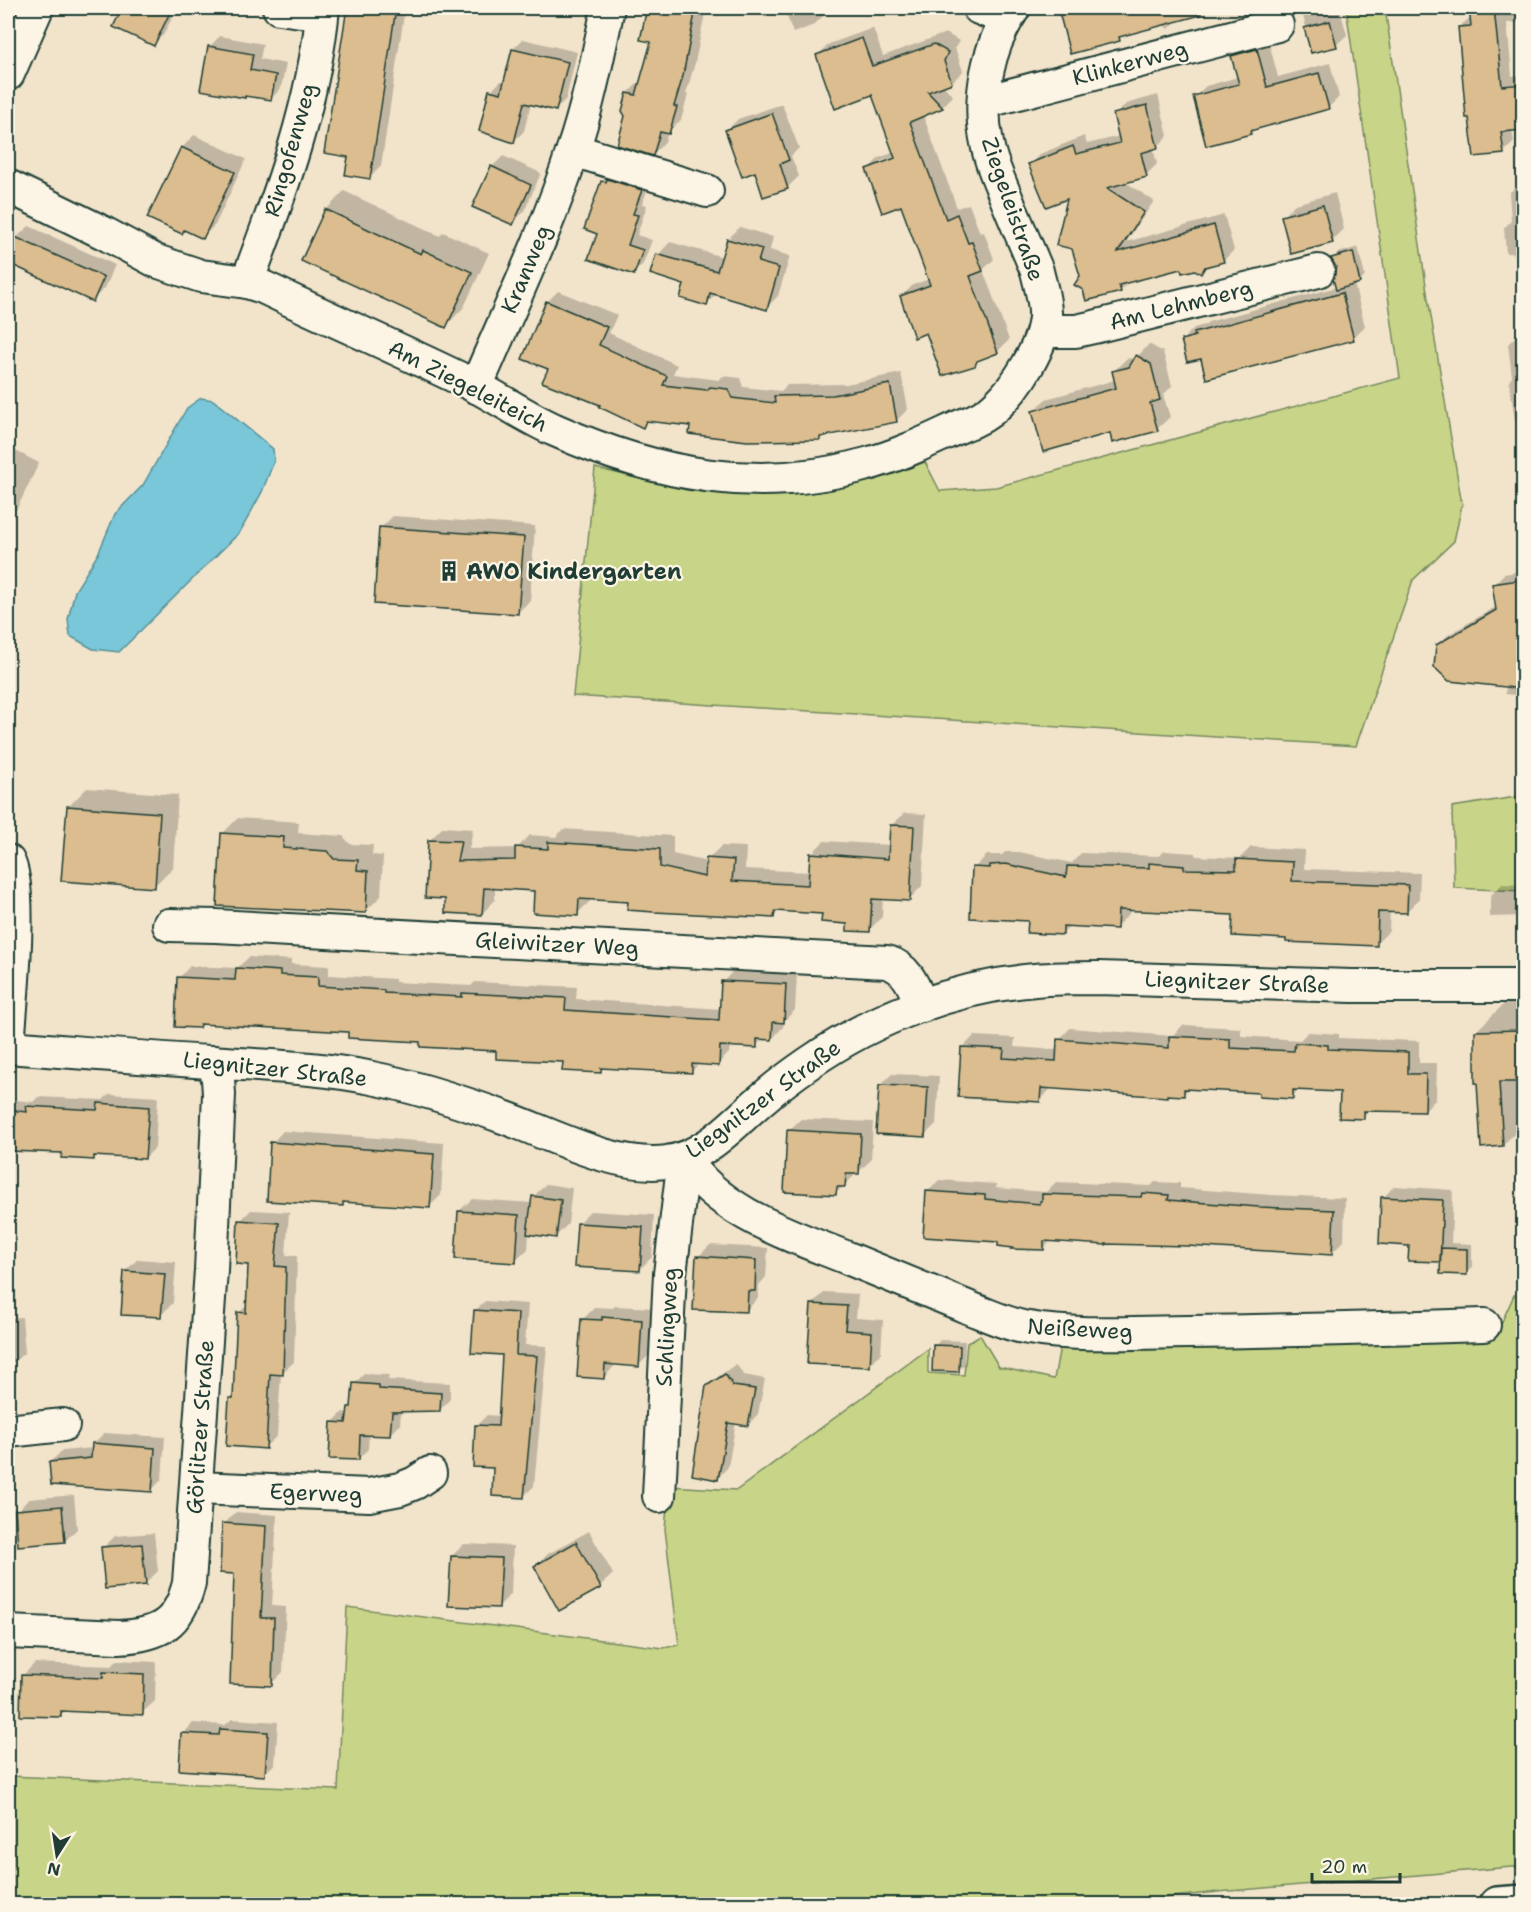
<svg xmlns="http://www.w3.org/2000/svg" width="1531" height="1912" viewBox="0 0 1531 1912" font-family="'Shantell Sans',sans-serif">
<rect width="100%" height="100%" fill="#f2e4cb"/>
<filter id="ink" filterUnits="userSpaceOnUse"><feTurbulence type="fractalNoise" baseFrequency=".0167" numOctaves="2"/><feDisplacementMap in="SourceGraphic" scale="12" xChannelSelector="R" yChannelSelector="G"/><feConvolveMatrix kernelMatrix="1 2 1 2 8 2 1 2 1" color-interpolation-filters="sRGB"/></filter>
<g filter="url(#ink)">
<g fill="#c8d588" stroke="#74895e" stroke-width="1.5">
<path d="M1346 8H1385L1427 292 1462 505 1454 541 1413 580 1356 746 573 696 595 468 687 490 753 495 825 490 875 480 925 462 940 491 996 487 1400 378Z"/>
<path d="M1523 796V891L1454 888 1452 807Z"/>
<path d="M1514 1295H1523V1866L1218 1892 1109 1904H8V1776L338 1790 347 1607 663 1648 679 1645 665 1529 669 1486 737 1490 928 1349V1373L964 1375 967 1343 980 1335 999 1367 1054 1379 1061 1341 1495 1337Z"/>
</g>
<path fill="#7ac7d9" stroke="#569097" stroke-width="1.5" d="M201 398 213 400 273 449 274 461 262 492 240 532 119 652 93 649 70 636 68 619 75 591 98 554 115 514 143 485 187 408Z"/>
<g fill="#0003" fill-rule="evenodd">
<path d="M124 8H177L164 34 154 44 115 26Z"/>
<path d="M357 8H405L381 166 370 177 350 156 355 23Z"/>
<path d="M648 8H706L695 63 686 94 688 95 681 120 668 132 665 142 653 154 626 116 628 93 640 81 653 41 642 38Z"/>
<path d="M784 8H822L824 15 814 25 793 33Z"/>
<path d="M1065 8H1199L1190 17 1177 20 1169 29 1161 24 1124 35 1119 39 1060 12Z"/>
<path d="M1301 8H1342L1340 9 1347 35 1336 45 1312 51Z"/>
<path d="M1471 8H1524V22L1507 23 1512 76 1524 75V128L1512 129 1514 142 1503 153 1459 27 1471 17Z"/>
<path d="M873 28 883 56 946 33 959 41 955 48 963 71 952 82 943 85 953 96 942 107 923 115 957 208 969 204 980 233 984 232 994 259 983 270 1009 340 997 352 980 358 974 364 927 331 901 297 913 285 929 279 902 204 868 169 879 158 895 152 873 93 818 55 829 44ZM902 154 903 157 879 166V162Z"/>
<path d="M220 36 263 44 260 59 286 64 281 88 271 99 209 47Z"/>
<path d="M523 39 577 52 566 99 556 109 531 103 524 131 514 141 491 91 501 81 505 82 513 49Z"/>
<path d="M1268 39 1278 77 1330 63 1339 97 1328 108 1255 128 1250 133 1194 97 1206 86 1238 77 1233 56 1244 45Z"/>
<path d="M1158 95 1168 136 1158 146 1153 148 1157 164 1146 175 1124 181 1154 201 1126 242 1224 215 1234 250 1223 261 1208 265 1201 272 1195 268 1182 267 1131 280 1120 291 1081 277 1069 196 1029 165 1040 154 1084 136 1087 144 1120 136 1115 115 1126 104Z"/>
<path d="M782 104 799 148 791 156 799 176 788 187 764 195 756 170 727 130 738 119Z"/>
<path d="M194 135 246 159 215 225 203 237 182 148Z"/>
<path d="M503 156 541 173 524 212 512 223 492 167Z"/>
<path d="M612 172 651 180 642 204 647 205 637 235 652 240 643 264 633 274 598 233 603 181Z"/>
<path d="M1520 183H1524V254L1506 253 1504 228 1511 221 1509 193Z"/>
<path d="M344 191 440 236 443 232 489 253 464 307 446 326 326 210Z"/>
<path d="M1335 193 1344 229 1332 241 1282 217 1295 204Z"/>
<path d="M29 226 115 265 105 288 92 300 8 261 16 238Z"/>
<path d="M740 227 773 237 770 250 790 256 778 296 766 308 717 293 707 304 658 255 670 242 723 257 728 239Z"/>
<path d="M1358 247 1365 276 1360 282 1354 284 1365 326 1353 338 1202 357 1182 340 1194 328 1205 325 1208 322 1337 287V267L1333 259 1338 253Z"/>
<path d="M558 291 617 315 609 333 677 365 673 374 719 380 723 376 740 378 743 387 781 391 787 385 846 384 901 373 908 409 896 421 823 435 819 439 648 420 643 426 602 405 550 369 547 302Z"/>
<path d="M1520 332H1524V481L1509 381 1512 377 1508 344Z"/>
<path d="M1149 344 1163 352 1172 386 1163 395 1170 417 1157 429 1111 432 1033 411 1046 399 1115 380 1113 372 1126 359 1137 357Z"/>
<path d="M8 447 39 463 8 527Z"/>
<path d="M1524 483V511L1518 512 1515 489 1520 484Z"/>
<path d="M393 516 535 526 530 601 517 613 381 528Z"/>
<path d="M1524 571V696L1505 694 1506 686 1438 645 1448 635 1497 606 1494 584 1504 574Z"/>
<path d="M8 759H13L10 804 8 807Z"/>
<path d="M87 788 178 795 173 868 154 886 68 807Z"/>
<path d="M904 813 926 814 922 886 909 900 883 898 882 917 869 930 824 912 780 910 774 916 591 898 590 901 577 914 536 890 495 887V900L482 914 447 897 430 840 443 827 473 829 469 849 517 848 530 835 556 837 563 829 673 836V854L708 862V859L721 846 746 847 745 869 810 872 811 854 824 841 890 845 891 826Z"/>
<path d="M238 818 299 822 298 833 343 836 350 844 373 845 372 855 383 856 381 896 365 912 222 834Z"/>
<path d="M1251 847 1305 850 1304 869 1420 873 1419 899 1406 912 1390 911 1389 931 1376 944 1288 938 1235 914 1130 909 1129 914 1116 927 1071 925 1062 934 1029 920 974 868 987 855H1002L1005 852H1019L1072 863 1081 853 1159 856 1164 851 1196 853V856L1240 858Z"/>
<path d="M1502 884 1524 885V916L1490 917V896Z"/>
<path d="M249 957 291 960V964L329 966V975L395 979V982L471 986 475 982 577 987 576 999 721 1009 723 982 734 970 797 973 795 1010 784 1021 783 1027 772 1039 764 1038 756 1046 730 1045 729 1053 718 1064 700 1063 691 1072 605 1067 600 1071 565 1061 497 1050 350 1030 203 1023 199 1027 179 978 190 966 237 968Z"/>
<path d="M1507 1001H1524V1124L1503 1145 1476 1031Z"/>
<path d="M1183 1025 1241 1028V1036L1300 1040 1308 1032 1339 1034V1038L1419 1041V1063H1437L1436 1099 1425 1111 1371 1109 1363 1118 1342 1091 1301 1088 1292 1097 1261 1091 1190 1088 1183 1094 1052 1087 1040 1101 963 1047 974 1036 1015 1038 1014 1047 1058 1050 1059 1040 1070 1028 1172 1036Z"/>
<path d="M892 1074 939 1076 936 1124 925 1135 881 1085Z"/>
<path d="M109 1094 158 1097 155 1148 145 1158 98 1155 93 1159 63 1152 13 1149V1156L8 1161V1103L13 1104 16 1100 33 1102 38 1097 103 1100Z"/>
<path d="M801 1119 873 1122 871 1160 835 1194 788 1131Z"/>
<path d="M283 1131 444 1143 441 1195 429 1207 346 1201 343 1205 272 1143Z"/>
<path d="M939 1180 996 1184V1188L1046 1192 1056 1182 1151 1186 1155 1182 1180 1183V1188L1271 1195 1345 1198 1344 1241 1332 1253 1187 1245 1052 1240 1043 1249 999 1241 927 1192Z"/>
<path d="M546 1184 572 1188 568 1224 556 1236 529 1233 528 1249 515 1261 459 1211 472 1199 533 1203V1197Z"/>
<path d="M1394 1186 1453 1190 1451 1243 1472 1244V1267L1466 1273 1442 1258 1439 1261 1411 1245 1383 1198Z"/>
<path d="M251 1210 289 1212 286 1255 297 1256 294 1362 282 1373H281L277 1436 265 1447 231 1399 235 1395 239 1313 248 1304 250 1263 240 1221Z"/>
<path d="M590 1211 654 1215 652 1257 640 1269 578 1223Z"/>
<path d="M710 1245 768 1248 766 1277 759 1285 758 1298 746 1311 698 1257Z"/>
<path d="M138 1259 176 1262 173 1303 161 1315 125 1271Z"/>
<path d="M825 1292 858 1294 856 1318 883 1320 881 1353 869 1366 812 1304Z"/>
<path d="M485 1301 528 1304 525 1345 547 1346 534 1486 523 1497 495 1466 477 1425 487 1415 500 1416 503 1353 475 1311Z"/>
<path d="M615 1306 654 1308 651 1353 639 1365 616 1364 604 1378 582 1320 595 1307 613 1308Z"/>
<path d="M22 1317 25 1352 14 1362 8 1363V1318Z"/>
<path d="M940 1340 965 1341 964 1365 958 1370 935 1346Z"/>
<path d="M736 1364 744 1375 765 1379 758 1414 748 1425 736 1422 728 1467 718 1478 708 1387 719 1376Z"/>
<path d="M364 1374 389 1375 388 1380 450 1383V1399L440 1410H401L400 1425 390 1435 369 1434 368 1449 358 1459 333 1422 343 1412 349 1413V1407L353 1404 354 1384Z"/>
<path d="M104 1433 165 1437 162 1479 151 1491 50 1462 62 1451 93 1448V1444Z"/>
<path d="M74 1495 77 1529 65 1541 17 1511 29 1499Z"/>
<path d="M236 1512 277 1515 272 1606 286 1607 283 1672 271 1684 236 1572 224 1524Z"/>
<path d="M589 1531 613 1574 600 1586 559 1609 536 1566 548 1554Z"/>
<path d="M154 1533 158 1571 146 1583 103 1548 115 1536Z"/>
<path d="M464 1544 513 1546 511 1594 499 1606 452 1556Z"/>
<path d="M117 1660 156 1662 155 1701 142 1713 66 1710 61 1716 23 1675 35 1663 111 1666Z"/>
<path d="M232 1719 278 1722 275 1764 264 1774 183 1734 193 1723 225 1725Z"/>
</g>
<g fill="#dbbd8f" stroke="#1f3d34" stroke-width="1.5">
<path d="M122 8H172L154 46 113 27Z"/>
<path d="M347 8H396L370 179 345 175 348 157 324 153Z"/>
<path d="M647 8H668L695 13 683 76 674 106 677 107 669 134 660 132 653 156 617 145 625 116 622 111 627 93 636 95 651 42 640 40Z"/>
<path d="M1075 8H1200L1201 15 1119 37 1120 41 1070 54 1059 12Z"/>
<path d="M1469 8H1494L1502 86 1524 84V130L1501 132 1504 154 1474 157 1469 118H1466L1458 27 1471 26Z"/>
<path d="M1330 21 1337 47 1311 53 1304 28Z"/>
<path d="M862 38 872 66 934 44 948 52 944 61 952 83 928 92 943 108 910 122 946 219 957 214 968 243 972 242 983 271 970 276 998 353 977 361 975 366 942 376 926 333 914 338 900 296 930 285 901 206 882 213 866 169 895 158 872 95 835 109 816 55Z"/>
<path d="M208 46 253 54 250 70 276 75 271 100 245 96V98L200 90Z"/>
<path d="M512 49 568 62 556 111 524 103 514 143 479 131 489 90 501 93Z"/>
<path d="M1257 49 1267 87 1319 73 1329 109 1250 131 1251 134 1206 146 1193 96 1239 84 1231 56Z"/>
<path d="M1147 105 1158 148 1141 153 1147 177 1107 188 1144 212 1118 252 1214 225 1224 262 1205 267 1201 274 1195 270 1182 273 1181 269 1119 285 1121 292 1086 301 1083 290 1074 285 1080 276 1072 249 1056 245 1067 199 1046 207 1028 164 1073 146 1076 154 1120 143 1113 114Z"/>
<path d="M772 113 789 160 780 164 788 189 763 197 755 172 742 177 725 130Z"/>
<path d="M181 147 235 172 203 239 184 230 182 234 147 218Z"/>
<path d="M491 166 531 185 513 225 472 207Z"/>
<path d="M607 179 642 190 633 214 638 215 628 245 643 250 634 275 588 259 597 234 584 229 601 181 606 182Z"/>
<path d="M1323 205 1333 243 1291 254 1281 216Z"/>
<path d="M325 209 421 254 423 250 472 272 446 328 301 261Z"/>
<path d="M15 237 104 277 93 302 8 263V254Z"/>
<path d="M727 239 762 249 758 262 779 268 767 310 710 293 707 306 680 298 684 285 650 274 656 254 717 271Z"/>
<path d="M1353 252 1360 283 1336 290 1333 279 1336 267 1331 258Z"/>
<path d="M1342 293 1354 340 1206 379 1201 359 1187 362 1181 340 1195 336 1194 333Z"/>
<path d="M546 301 607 327 599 345 667 376 663 385 707 390 710 387 728 389 732 398 775 403 774 396 833 395 890 384 897 422 820 437V440L747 441 689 434 690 426 646 421 643 428 599 407 600 405 542 382 548 369 522 359Z"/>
<path d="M1136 355 1151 364 1160 400 1150 403 1158 431 1112 443 1110 433 1043 452 1032 411 1116 388 1112 371 1129 367Z"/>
<path d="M379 527 524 537 518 614 374 604Z"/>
<path d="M1519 580 1524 607V689L1449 681 1434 667 1436 645 1496 610 1492 584Z"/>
<path d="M67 806 160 813 155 888 61 881Z"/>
<path d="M890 825 914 826 910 901 872 899 870 932 847 931V924L821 922 822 914 775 911 774 918 654 912 627 910 628 902 579 899 578 916 533 913 534 891 484 888 482 915 445 913V899L425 898 428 840 461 841 457 861 515 860V847L548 849V842L660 849V867L705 877 706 858 734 860 732 881 808 885 810 853 888 859Z"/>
<path d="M221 833 284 837 283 848 327 851 334 859 358 860 357 870 368 871 366 913 217 906Z"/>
<path d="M1236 859 1293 862 1292 881 1408 885 1407 913 1378 912 1377 946 1286 942V939L1232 936 1233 915 1118 910 1117 929 1063 926V935L1027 933 1028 921 970 918 972 867 990 868V865L1006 864 1066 877 1067 866 1149 868V863L1184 866V869L1236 870Z"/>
<path d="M236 968 280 971V975L318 977V986L384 990V993L462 997V993L566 998 565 1010 719 1020 721 981 786 984 784 1023 773 1022 772 1040 757 1039V1048L720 1046 719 1066 692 1064V1073L601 1068V1073L562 1071 563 1062 496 1059V1051L420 1047V1042L348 1038V1032L200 1024 199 1028 175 1027 177 977 235 980Z"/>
<path d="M1524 1030V1082H1499L1503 1146 1481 1148 1477 1083H1475V1031Z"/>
<path d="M1169 1036 1230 1039V1048L1294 1051 1295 1043 1328 1045V1049L1408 1052V1074H1426L1425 1112 1364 1111V1119L1339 1118 1340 1092 1293 1090V1099L1259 1097V1093L1184 1089V1096L1167 1095V1097L1041 1088 1040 1102 958 1097 961 1047 1004 1049 1003 1058 1056 1061 1057 1039 1169 1048Z"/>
<path d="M879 1085 928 1087 925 1137 876 1134Z"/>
<path d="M98 1103 149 1107 145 1159 94 1156V1160L61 1158 62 1153 8 1151V1110L27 1112 26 1106 97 1110Z"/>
<path d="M787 1130 861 1134 859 1174H846L845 1187H837L836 1195 784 1192Z"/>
<path d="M270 1142 434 1154 430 1208 343 1202V1206L267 1201Z"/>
<path d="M926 1191 985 1195V1199L1040 1204V1201H1042V1194L1141 1197 1142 1193 1169 1195 1168 1200 1259 1207 1334 1210 1332 1255 1187 1246 1106 1244V1245L1044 1241V1250L1011 1249 1012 1248 998 1246V1242L923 1237Z"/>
<path d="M532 1196 561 1200 556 1238 527 1234Z"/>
<path d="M1381 1197 1443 1200 1440 1262 1408 1261 1409 1246 1379 1244Z"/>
<path d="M458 1211 519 1215 516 1263 455 1259Z"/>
<path d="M238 1220 279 1223 275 1266 286 1267 283 1375 270 1374 266 1449 226 1446 229 1398H233L237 1312 246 1313 248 1265 236 1264Z"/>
<path d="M577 1223 643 1227 640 1271 574 1267Z"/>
<path d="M1441 1248 1467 1249V1275L1440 1274Z"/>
<path d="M696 1256 756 1260 755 1291H748L747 1312 693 1310Z"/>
<path d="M124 1271 165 1274 161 1317 121 1315Z"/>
<path d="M811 1304 847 1306 845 1330 872 1332 870 1367 807 1364Z"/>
<path d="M474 1310 518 1313 516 1355 537 1356 524 1498 492 1496 493 1468 473 1467 475 1425 498 1426 502 1355 471 1353Z"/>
<path d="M602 1317 642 1320 639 1367 605 1364 604 1379 577 1377 581 1319 602 1320Z"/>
<path d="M933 1345 960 1346 959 1372 932 1371Z"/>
<path d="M725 1374 733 1386 755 1389 748 1426 728 1423 718 1480 692 1475 706 1386Z"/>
<path d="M353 1383 379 1385V1389L441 1393 440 1411 392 1412 390 1436 360 1435 359 1460 329 1459 331 1422 346 1423 348 1407H351Z"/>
<path d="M92 1443 155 1448 152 1492 51 1485 49 1462 91 1458Z"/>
<path d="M62 1506 65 1542 18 1546 15 1510Z"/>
<path d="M222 1523 266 1526 261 1618H274L272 1686 230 1684 234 1574 220 1573Z"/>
<path d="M576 1542 601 1588 559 1611 534 1566Z"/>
<path d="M142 1544 146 1585 105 1589 101 1547Z"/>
<path d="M451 1556 502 1558 499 1608 448 1606Z"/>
<path d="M103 1672 144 1674 143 1715 61 1711V1717L20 1716 21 1675 103 1678Z"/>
<path d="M220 1729 268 1732 265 1776 179 1770 181 1733 219 1735Z"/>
</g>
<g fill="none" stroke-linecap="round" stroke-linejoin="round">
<g stroke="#1f3d34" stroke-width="36">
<g id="minor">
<path d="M279 8 322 14"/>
<path d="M979 8 1006 19"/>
<path d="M8 74 37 8"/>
<path d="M984 102 1277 25"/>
<path d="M573 150 707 191"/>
<path d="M8 186 104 233 156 261 201 276 247 282 263 287C334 321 406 352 477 387 503 401 528 418 555 430 656 475 759 495 867 464 901 455 932 439 963 425 975 421 987 415 996 406 1017 387 1043 346 1045 317 1046 301 1040 285 1037 271 1026 245 1015 220 1005 195 998 178 990 161 987 143 977 97 988 46 1014 8"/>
<path d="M247 282C281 193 314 103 323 8"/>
<path d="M1043 331H1076L1094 327 1318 271"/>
<path d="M476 387C509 309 547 231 573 150 589 103 598 55 608 8"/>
<path d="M8 861C24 887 10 1011 8 1047"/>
<path d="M169 925 216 926 887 962C908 968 914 987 922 1006"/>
<path d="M8 1047C75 1052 143 1058 210 1062 265 1066 319 1067 372 1078 418 1087 462 1102 506 1118 553 1135 616 1169 667 1162 704 1158 735 1122 762 1099 777 1086 793 1074 809 1063 875 1017 955 987 1035 980 1057 978 1078 978 1099 978L1352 986H1524"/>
<path d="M684 1158C720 1214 791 1235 850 1259 894 1277 938 1295 982 1313 997 1319 1013 1326 1029 1328 1079 1337 1138 1332 1188 1332 1287 1331 1386 1328 1484 1325"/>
<path d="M8 1431 63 1425"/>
<path d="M196 1488 369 1495 400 1489 415 1483 430 1473"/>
<path d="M659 1496 670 1274 684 1158"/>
<path d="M8 1632 119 1637C160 1635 179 1624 189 1583L211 1270 219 1094 218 1079 214 1062"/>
</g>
</g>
<g stroke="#1f3d34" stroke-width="38">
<path id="highway" d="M1497 1904 1524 1902"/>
</g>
<use href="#minor" stroke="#fcf5e5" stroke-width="32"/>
<use href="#highway" stroke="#fcf5e5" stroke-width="33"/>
</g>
</g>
<defs>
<g id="building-bare" transform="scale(1.62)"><path d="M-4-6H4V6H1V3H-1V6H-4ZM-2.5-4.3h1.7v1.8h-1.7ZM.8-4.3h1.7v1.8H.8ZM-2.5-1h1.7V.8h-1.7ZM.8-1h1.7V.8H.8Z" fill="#1f3d34" stroke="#fcf5e5" stroke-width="2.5" paint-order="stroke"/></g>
</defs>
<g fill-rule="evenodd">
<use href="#building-bare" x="449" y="571"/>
</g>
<g text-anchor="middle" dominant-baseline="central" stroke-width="4.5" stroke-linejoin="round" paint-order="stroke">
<g font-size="22" fill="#1f3d34" stroke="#fcf5e5">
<text transform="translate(1130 63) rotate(-15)">Klinkerweg</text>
<text transform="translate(290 150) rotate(-74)">Ringofenweg</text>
<text transform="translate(1013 209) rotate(71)">Ziegeleistraße</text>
<text transform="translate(526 269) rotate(-67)">Kranweg</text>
<text transform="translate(1181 305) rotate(-14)">Am Lehmberg</text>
<text transform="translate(468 386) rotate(27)">Am Ziegeleiteich</text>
<text transform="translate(557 944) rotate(3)">Gleiwitzer Weg</text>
<text transform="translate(1237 982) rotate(2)">Liegnitzer Straße</text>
<text transform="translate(275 1069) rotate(6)">Liegnitzer Straße</text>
<text transform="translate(763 1099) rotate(-36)">Liegnitzer Straße</text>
<text transform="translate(667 1327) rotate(-87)">Schlingweg</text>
<text transform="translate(1080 1329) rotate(3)">Neißeweg</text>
<text transform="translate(200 1427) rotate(-86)">Görlitzer Straße</text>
<text transform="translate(316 1493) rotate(2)">Egerweg</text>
</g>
<g font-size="22" font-weight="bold" fill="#1f3d34" stroke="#fcf5e5" text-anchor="start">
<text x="466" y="571">AWO Kindergarten</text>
</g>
</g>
<rect width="1531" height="1912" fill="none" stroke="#fcf5e5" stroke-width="30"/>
<rect x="15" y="15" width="1501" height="1882" fill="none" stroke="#1f3d34" stroke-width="2" filter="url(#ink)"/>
<g transform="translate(57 1855) rotate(192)" stroke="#fcf5e5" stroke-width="4.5" paint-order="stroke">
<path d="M0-4.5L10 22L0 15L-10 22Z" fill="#1f3d34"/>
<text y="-9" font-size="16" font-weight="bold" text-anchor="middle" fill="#1f3d34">N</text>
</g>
<path d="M1312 1873v9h88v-9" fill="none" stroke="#1f3d34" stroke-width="3"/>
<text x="1321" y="1873" font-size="18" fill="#1f3d34" stroke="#fcf5e5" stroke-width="4.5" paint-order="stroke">20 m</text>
</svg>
